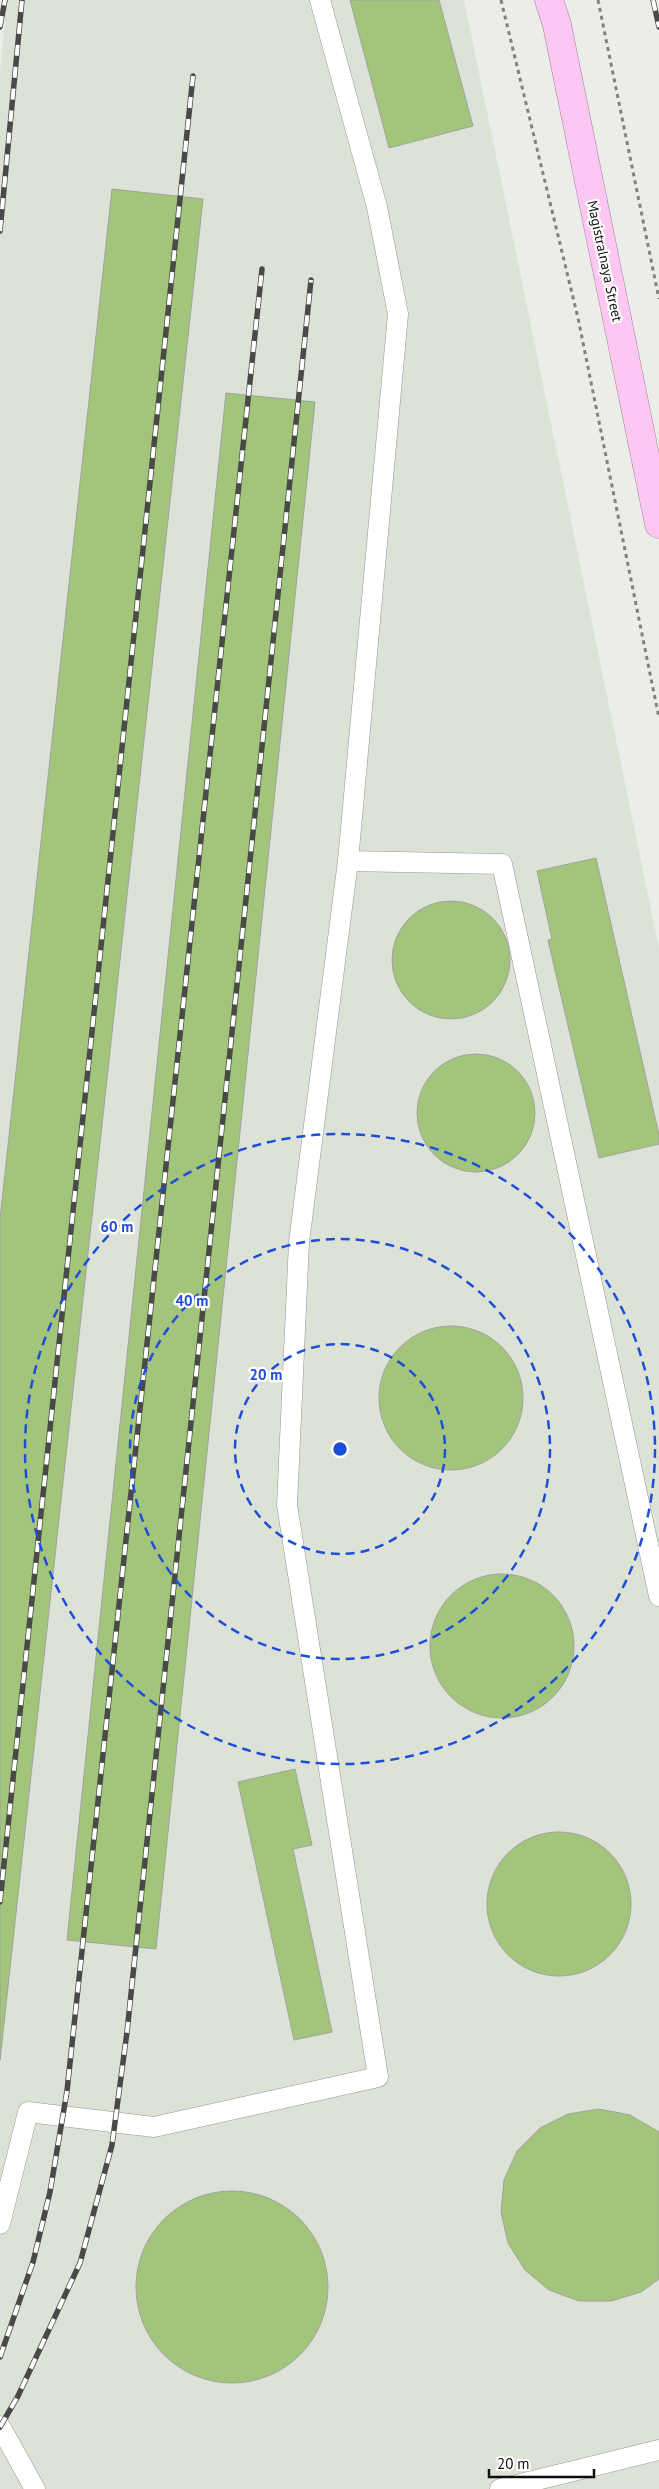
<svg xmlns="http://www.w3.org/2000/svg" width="659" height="2489" viewBox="0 0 659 2489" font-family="'PT Sans',sans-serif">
<rect width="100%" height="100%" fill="#eaede8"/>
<path fill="#dde2d7" d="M7 0H464L659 949V2489H0V72Z"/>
<g fill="#a3c57b" stroke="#a0a29e">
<path d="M350 0H439L473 126 389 148Z"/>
<path d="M112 189 203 199 0 2060V1219Z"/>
<path d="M226 393 315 402 156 1949 67 1940Z"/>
<path d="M596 858 659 1135V1144L599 1158 548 940 552 939 537 871Z"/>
<circle cx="451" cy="960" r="59"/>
<circle cx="476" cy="1113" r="59"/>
<circle cx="451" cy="1398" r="72"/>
<circle cx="502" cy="1646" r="72"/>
<path d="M295 1769 312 1845 293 1849 332 2032 294 2040 238 1782Z"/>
<circle cx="559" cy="1904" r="72"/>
<path d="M599 2109 630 2115 659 2132V2279L641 2292 611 2301H579L549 2290 525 2270 508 2243 501 2212 504 2180 517 2151 540 2128 568 2114Z"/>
<circle cx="232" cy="2287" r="96"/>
</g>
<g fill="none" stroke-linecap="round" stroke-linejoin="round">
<g stroke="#949692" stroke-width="21">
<g id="service">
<path d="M348 861 502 864 659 1596"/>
<path d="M0 2224 28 2112 154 2127 378 2077 287 1505 299 1242 348 861 398 314 377 207 320 0"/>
<path d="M0 2426 35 2489"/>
<path d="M500 2489 659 2450"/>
</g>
</g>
<g stroke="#a87da0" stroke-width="29">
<path id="trunk" d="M549 0 557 25 659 524"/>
</g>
<g stroke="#80827f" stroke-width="3" stroke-dasharray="4 4" stroke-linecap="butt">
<path d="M501 0 578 318 659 718"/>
<path d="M598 0 659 299"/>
</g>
<use href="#service" stroke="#fff" stroke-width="20"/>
<use href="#trunk" stroke="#fcc7f2" stroke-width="28"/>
<g stroke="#494947" stroke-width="5.5">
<g id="rail">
<path d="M653 0 659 27"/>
<path d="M0 27 5 0"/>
<path d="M0 231 22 0"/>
<path d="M0 1902 193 76"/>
<path d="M0 2357 33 2262 50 2192 67 2091 262 269"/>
<path d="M0 2427 18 2396 80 2263 112 2145 127 2032 311 280"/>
</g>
</g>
<use href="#rail" stroke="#fff" stroke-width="4" stroke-dasharray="11" stroke-linecap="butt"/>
</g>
<g fill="none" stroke="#1d4ed8" stroke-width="2.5" stroke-dasharray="9 6">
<circle cx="340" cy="1449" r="105"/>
<circle cx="340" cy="1449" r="210"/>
<circle cx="340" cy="1449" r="315"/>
</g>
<g text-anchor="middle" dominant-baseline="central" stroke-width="4.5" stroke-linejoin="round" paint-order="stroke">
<g font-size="14" fill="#0d0d0c" stroke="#fff">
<text transform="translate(605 261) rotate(78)">Magistralnaya Street</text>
</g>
</g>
<circle cx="340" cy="1449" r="8" fill="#1d4ed8" stroke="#fff" stroke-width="2.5"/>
<g font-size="15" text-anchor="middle" font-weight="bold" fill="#1d4ed8" stroke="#fff" stroke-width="4.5" stroke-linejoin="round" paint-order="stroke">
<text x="117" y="1232">60 m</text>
<text x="192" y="1306">40 m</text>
<text x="266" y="1380">20 m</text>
</g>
<path d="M489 2469v8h105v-8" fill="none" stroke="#0d0d0c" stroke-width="2.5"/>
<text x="497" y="2469" font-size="15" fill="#0d0d0c" stroke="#ffffff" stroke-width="4" paint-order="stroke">20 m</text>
</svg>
